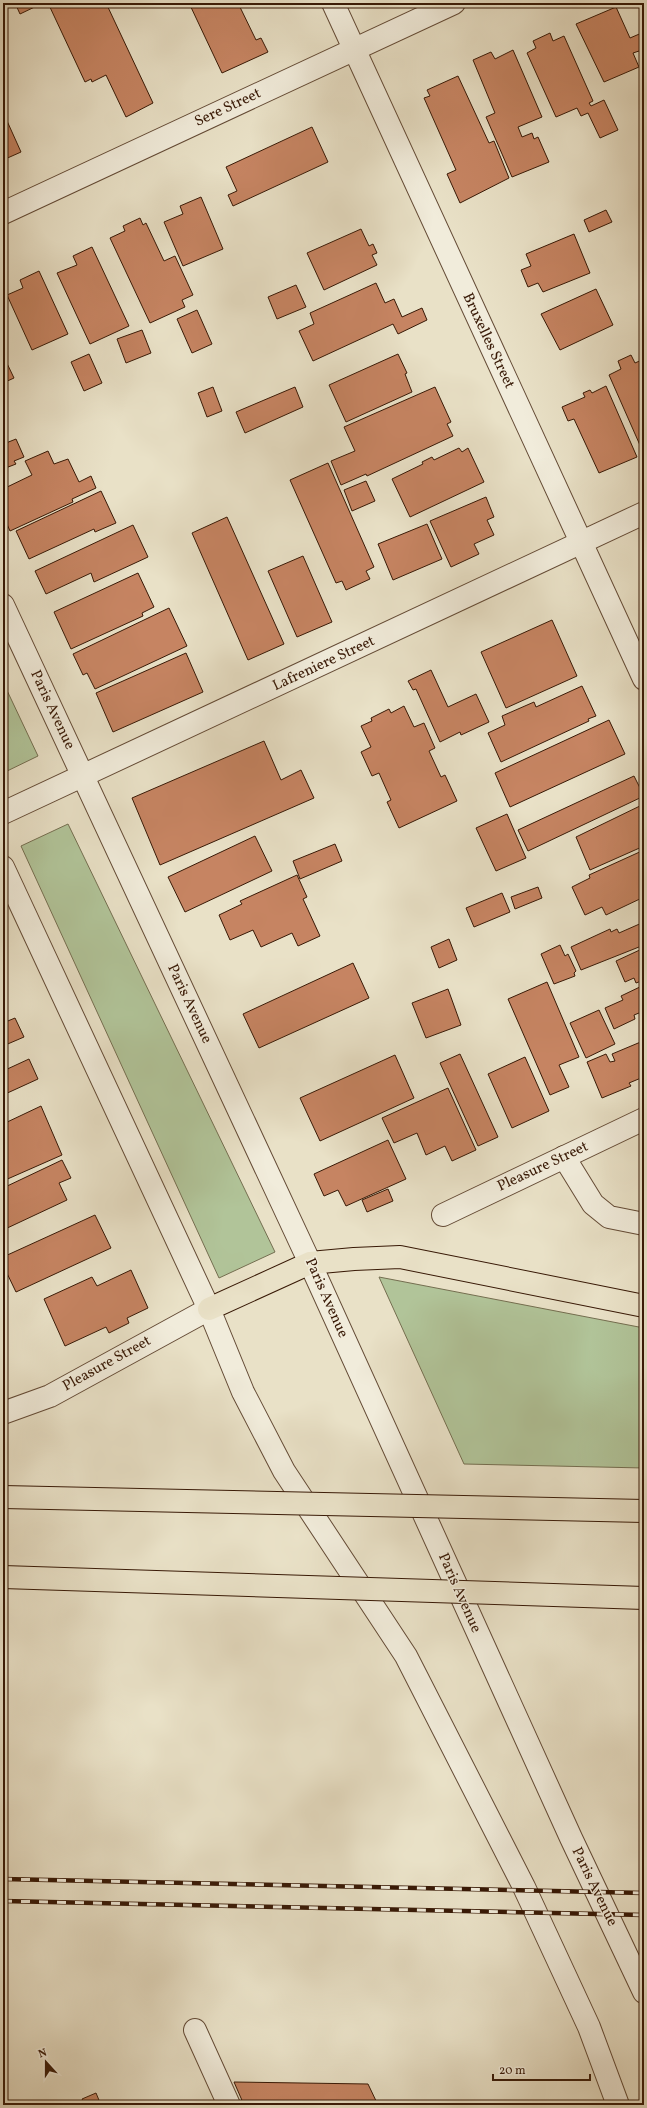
<svg xmlns="http://www.w3.org/2000/svg" width="647" height="2108" viewBox="0 0 647 2108" font-family="Vollkorn,serif">
<rect width="100%" height="100%" fill="#e9e1c7"/>
<filter id="stains"><feTurbulence type="fractalNoise" baseFrequency=".005" numOctaves="4"/><feColorMatrix values="0 0 0 0 .2 0 0 0 0 .09 0 0 0 0 .02 0 0 0 .5 -.17"/></filter>
<radialGradient id="worn" r=".72"><stop offset=".6" stop-color="#630" stop-opacity="0"/><stop offset="1" stop-color="#630" stop-opacity=".3"/></radialGradient>
<g fill="#b1c499" stroke="#746e50">
<path d="M3 682 38 756 3 773Z"/>
<path d="M68 824 275 1252 219 1278 21 846Z"/>
<path d="M379 1277 644 1328V1468L464 1464Z"/>
</g>
<g fill="#c68462" stroke="#381906">
<path d="M15 3H43L20 14Z"/>
<path d="M48 3H106L153 103 126 117 106 75 92 82 91 79 85 82Z"/>
<path d="M189 3H238L256 40 261 38 268 52 222 73Z"/>
<path d="M616 7 630 38 644 32V63L639 51 633 53 639 67 604 82 576 24Z"/>
<path d="M550 33 553 41 564 36 593 101 589 103 591 106 604 100 618 130 600 138 588 113 581 116 577 108 556 117 527 53 536 48 533 41Z"/>
<path d="M513 50 542 117 518 127 522 137 532 133 534 139 538 137 549 162 512 177 486 117 495 113 473 60 491 52 495 59Z"/>
<path d="M458 76 489 143 494 141 509 178 460 203 447 174 456 170 424 98 430 96 427 90Z"/>
<path d="M3 112 21 152 3 160Z"/>
<path d="M312 127 328 162 233 206 228 195 237 191 226 167Z"/>
<path d="M201 197 223 249 183 266 164 222 183 214 180 206Z"/>
<path d="M606 210 612 222 589 232 584 220Z"/>
<path d="M140 218 143 225 146 223 164 261 175 256 193 295 182 300 185 307 150 323 110 238 125 231 123 226Z"/>
<path d="M361 229 369 246 373 244 377 253 372 255 377 265 324 290 307 253Z"/>
<path d="M574 234 590 273 543 292 538 283 528 287 521 270 531 266 526 254Z"/>
<path d="M92 247 129 326 90 344 57 273 77 265 73 256Z"/>
<path d="M39 271 68 334 32 350 7 295 23 288 20 280Z"/>
<path d="M376 283 385 303 394 299 402 317 422 308 427 320 398 334 393 324 313 361 299 331 314 324 310 313Z"/>
<path d="M296 285 306 307 277 319 268 297Z"/>
<path d="M596 289 613 325 560 350 541 314Z"/>
<path d="M197 310 212 344 192 353 177 319Z"/>
<path d="M142 330 151 353 126 363 117 339Z"/>
<path d="M89 354 102 383 84 391 71 362Z"/>
<path d="M398 354 407 373 405 374 412 392 346 422 329 385Z"/>
<path d="M3 355 14 378 3 383Z"/>
<path d="M631 355 635 363 644 359 643 452 609 375 621 369 618 361Z"/>
<path d="M606 386 637 457 599 473 574 419 568 421 562 407 585 397 583 393 590 390 592 393Z"/>
<path d="M213 387 222 411 207 417 198 393Z"/>
<path d="M295 387 303 407 245 433 236 412Z"/>
<path d="M435 387 451 422 447 424 453 436 367 476 366 474 341 485 331 461 355 451 344 427Z"/>
<path d="M3 437 6 443 16 439 24 457 14 461 16 464 3 469Z"/>
<path d="M459 448 462 452 468 448 484 482 410 517 392 479 423 464 422 462 432 457 434 460Z"/>
<path d="M48 451 54 464 68 459 79 482 91 476 96 488 72 499 73 502 10 531 3 515V489L32 475 25 461Z"/>
<path d="M328 463 374 567 366 571 370 579 346 590 342 581 336 583 290 480Z"/>
<path d="M366 481 375 501 352 511 344 490Z"/>
<path d="M101 491 116 523 95 532 94 529 29 559 16 531Z"/>
<path d="M486 497 494 517 487 520 494 535 474 544 479 554 451 567 430 521Z"/>
<path d="M227 517 284 644 248 660 192 533Z"/>
<path d="M427 524 442 559 393 580 378 544Z"/>
<path d="M133 525 148 557 94 582 91 573 46 594 35 571Z"/>
<path d="M303 556 332 622 297 637 268 571Z"/>
<path d="M138 573 154 607 142 613 143 616 71 649 54 612Z"/>
<path d="M169 608 187 646 95 689 87 673 83 675 73 654Z"/>
<path d="M552 620 577 676 506 708 481 652Z"/>
<path d="M186 653 203 692 113 732 96 693Z"/>
<path d="M431 670 448 707 476 694 489 722 461 735 460 732 440 742 416 689 413 690 408 681Z"/>
<path d="M582 686 596 716 588 719 589 721 501 762 488 733 505 725 502 716 534 702 536 707Z"/>
<path d="M404 706 414 727 424 723 435 748 429 751 441 777 445 775 457 801 399 828 387 802 391 800 379 773 372 776 361 752 371 747 361 726 372 721 371 718 389 709 391 713Z"/>
<path d="M609 720 625 754 510 807 495 773Z"/>
<path d="M264 741 281 780 301 770 314 798 160 865 132 798Z"/>
<path d="M634 776 644 796 528 851 518 830Z"/>
<path d="M644 804V846L590 870 576 837Z"/>
<path d="M507 814 526 858 496 871 476 828Z"/>
<path d="M255 836 272 871 185 912 168 877Z"/>
<path d="M335 844 342 861 300 879 293 861Z"/>
<path d="M644 850V897L606 915 602 907 585 915 572 887 590 878 589 875Z"/>
<path d="M297 875 307 897 303 899 320 936 298 946 292 933 261 947 253 930 230 940 219 915 242 904 240 901Z"/>
<path d="M538 887 542 898 515 909 511 897Z"/>
<path d="M502 893 510 912 474 927 466 908Z"/>
<path d="M644 922V945L581 970 571 947 610 929 611 932 617 929 619 933Z"/>
<path d="M449 939 457 960 439 968 431 947Z"/>
<path d="M560 945 565 956 568 954 576 971 574 973 575 976 554 984 541 954Z"/>
<path d="M644 948V980L636 983 634 978 625 982 616 961Z"/>
<path d="M353 963 369 998 259 1048 243 1014Z"/>
<path d="M547 982 579 1057 559 1065 569 1087 550 1095 508 999Z"/>
<path d="M644 985V1011L634 1015 635 1019 614 1029 605 1008 623 1000 621 996Z"/>
<path d="M448 989 461 1025 426 1038 412 1003Z"/>
<path d="M599 1010 615 1044 586 1058 570 1023Z"/>
<path d="M15 1018 24 1037 3 1046V1023Z"/>
<path d="M644 1035V1083L641 1078 629 1083 631 1086 602 1098 587 1062 606 1054 610 1062 615 1061 612 1054 643 1041 641 1037Z"/>
<path d="M460 1054 498 1137 478 1146 440 1063Z"/>
<path d="M395 1055 414 1098 320 1141 300 1098Z"/>
<path d="M525 1057 549 1111 512 1128 488 1074Z"/>
<path d="M29 1059 38 1079 3 1095V1071Z"/>
<path d="M448 1088 476 1150 452 1161 445 1146 426 1155 417 1133 394 1143 382 1118Z"/>
<path d="M41 1106 62 1155 3 1181V1124Z"/>
<path d="M388 1140 406 1179 346 1206 338 1190 324 1196 314 1174Z"/>
<path d="M62 1160 71 1178 59 1183 67 1200 3 1230V1188Z"/>
<path d="M388 1189 393 1201 367 1212 362 1200Z"/>
<path d="M95 1215 111 1248 16 1292 3 1265V1257Z"/>
<path d="M131 1270 148 1308 127 1318 129 1323 109 1333 106 1327 65 1346 44 1299 92 1277 97 1286Z"/>
<path d="M234 2082 368 2084 378 2105H244Z"/>
<path d="M96 2093 101 2105H85L82 2099Z"/>
</g>
<g fill="none" stroke-linecap="round" stroke-linejoin="round">
<g stroke="#644b36" stroke-width="24">
<g id="minor">
<path d="M333 3 644 679"/>
<path d="M3 213 454 3"/>
<path d="M3 605 310 1263 571 1838 644 1992"/>
<path d="M3 813 644 513"/>
<path d="M3 867 209 1309 243 1392 284 1471 406 1656 524 1887 589 2027 618 2105"/>
<path d="M564 1157 593 1204 609 1217 644 1224"/>
<path d="M443 1215 644 1119"/>
<path d="M3 1413 50 1396 209 1309"/>
<path d="M195 2030 229 2105"/>
</g>
</g>
<g stroke="#381906" stroke-width="24">
<path id="highway" d="M209 1309 310 1263 354 1259 400 1257 644 1306"/>
</g>
<use href="#minor" stroke="#f1ecdb" stroke-width="22"/>
<use href="#highway" stroke="#e9e1c7" stroke-width="22"/>
<g stroke="#381906" stroke-width="4.5">
<g id="rail">
<path d="M3 1879 644 1893"/>
<path d="M3 1901 644 1915"/>
</g>
</g>
<use href="#rail" stroke="#f1ecdb" stroke-width="3" stroke-dasharray="9" stroke-linecap="butt"/>
<g stroke="#381906" stroke-width="24" stroke-linecap="butt">
<g id="highway-bridge">
<path d="M3 1497 644 1511"/>
<path d="M3 1577 644 1598"/>
</g>
</g>
<use href="#highway-bridge" stroke="#e9e1c7" stroke-width="22"/>
</g>
<g text-anchor="middle" dominant-baseline="central" stroke-width="3" stroke-linejoin="round" paint-order="stroke">
<g font-size="15" fill="#381906" stroke="#f1ecdb">
<text transform="translate(228 108) rotate(-25)">Sere Street</text>
<text transform="translate(488 341) rotate(65)">Bruxelles Street</text>
<text transform="translate(324 664) rotate(-25)">Lafreniere Street</text>
<text transform="translate(52 710) rotate(65)">Paris Avenue</text>
<text transform="translate(189 1004) rotate(65)">Paris Avenue</text>
<text transform="translate(543 1167) rotate(-25)">Pleasure Street</text>
<text transform="translate(326 1298) rotate(66)">Paris Avenue</text>
<text transform="translate(107 1364) rotate(-29)">Pleasure Street</text>
<text transform="translate(459 1593) rotate(66)">Paris Avenue</text>
<text transform="translate(594 1887) rotate(64)">Paris Avenue</text>
</g>
</g>
<rect width="647" height="2108" fill="none" stroke="#e9e1c7" stroke-width="16"/>
<rect x="4" y="4" width="639" height="2100" fill="none" stroke="#381906" stroke-width="2"/>
<rect x="8" y="8" width="631" height="2092" fill="none" stroke="#381906"/>
<g transform="translate(46 2062) rotate(339)" stroke="#f1ecdb" stroke-width="3" paint-order="stroke">
<path d="M0-3L7 15L0 10L-7 15Z" fill="#381906"/>
<text y="-6" font-size="11" font-weight="bold" text-anchor="middle" fill="#381906">N</text>
</g>
<path d="M493 2074v6h97v-6" fill="none" stroke="#381906" stroke-width="2"/>
<text x="499" y="2074" font-size="12" fill="#381906" stroke="#f1ecdb" stroke-width="3" paint-order="stroke">20 m</text>
<rect width="100%" height="100%" filter="url(#stains)"/>
<rect width="100%" height="100%" fill="url(#worn)"/>
</svg>
